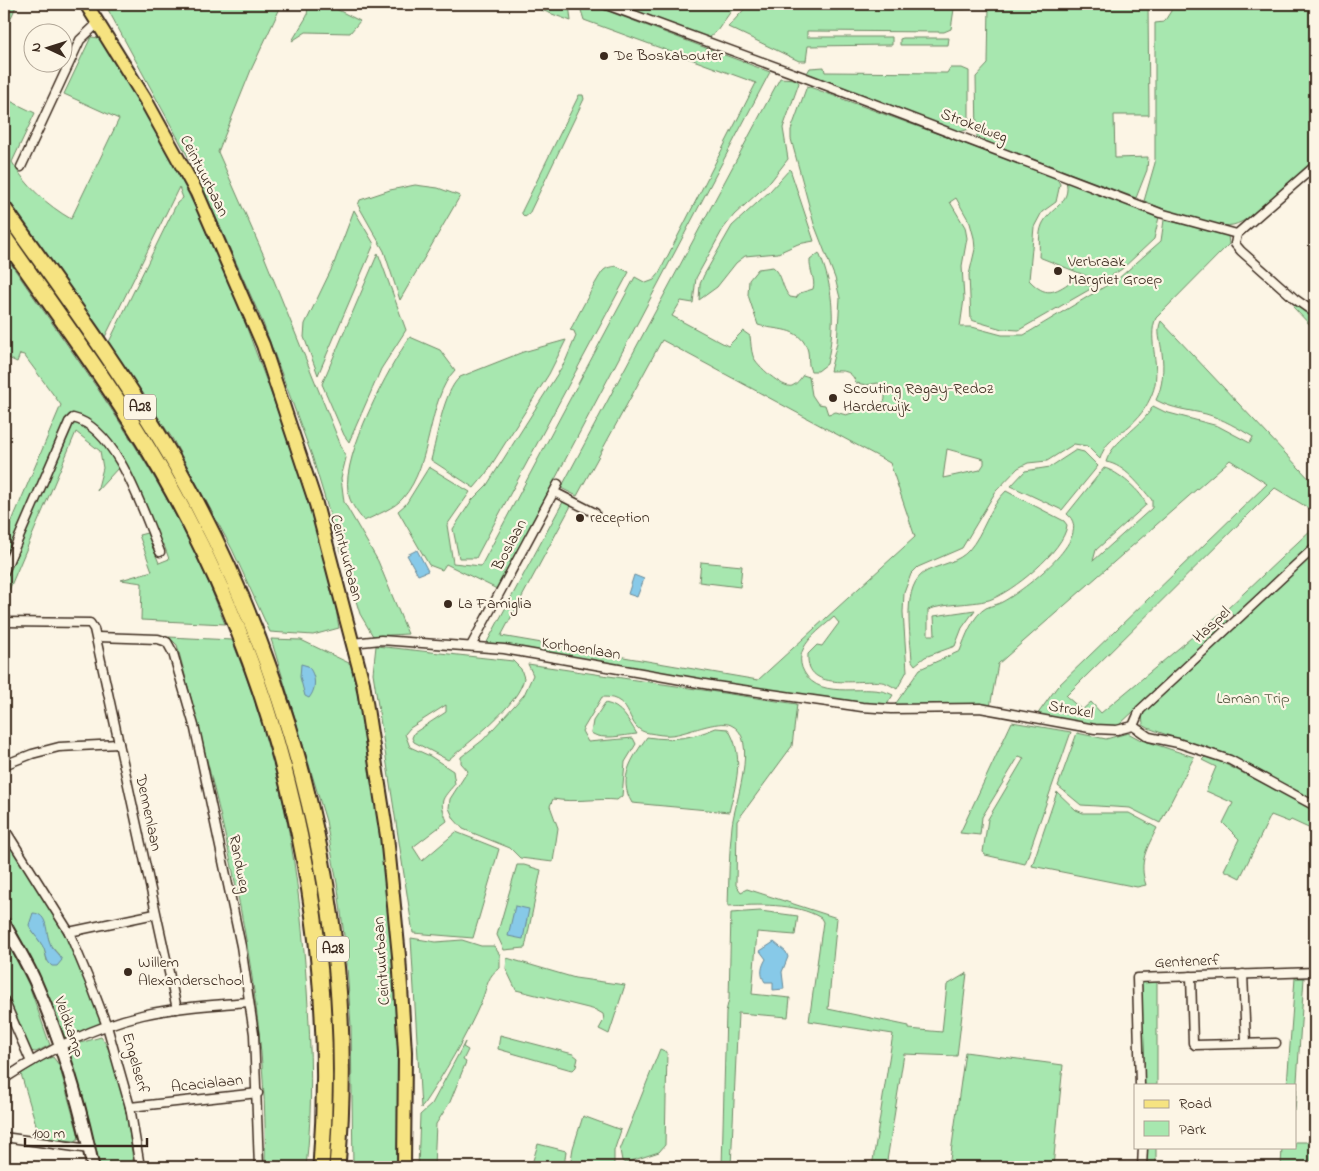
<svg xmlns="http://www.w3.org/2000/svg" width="1319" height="1171" viewBox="0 0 1319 1171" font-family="'Indie Flower',sans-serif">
<rect width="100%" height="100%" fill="#fcf5e5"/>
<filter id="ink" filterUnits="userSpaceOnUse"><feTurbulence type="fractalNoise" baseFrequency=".02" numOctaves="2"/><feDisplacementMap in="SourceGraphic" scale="10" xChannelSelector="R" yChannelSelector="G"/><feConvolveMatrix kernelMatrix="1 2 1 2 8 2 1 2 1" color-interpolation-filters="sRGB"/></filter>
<g filter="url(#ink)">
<g fill="#a7e7af" stroke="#718866" fill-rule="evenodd">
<path d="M4 4H17L4 34Z"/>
<path d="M105 4H282L251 70 218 152 264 256 346 458 341 478 344 502 378 561 408 634 373 636 360 614 312 456 263 323 193 166Z"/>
<path d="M305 4H346L336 9 360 21 350 33 306 32 292 41 307 16 308 6Z"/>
<path d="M525 4H569L571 21Z"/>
<path d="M579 4H589L770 72 497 589 446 564 442 570 429 565 398 511 406 504 429 467 470 492 447 525 453 563 481 566 635 277 646 283 654 280 658 275 756 83 584 20Z"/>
<path d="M613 4H736L717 31 709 38Z"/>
<path d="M749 4H965V9H954L951 29 944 32 807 31V37H892V45L808 46 806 61H799L728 27Z"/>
<path d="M989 4H1148L1149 115H1114L1115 158 1148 157 1147 170 1136 198 977 138 976 77 988 64Z"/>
<path d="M1207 4H1315V162C1297 178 1255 220 1233 225 1209 229 1166 210 1144 201L1155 163V23L1164 22 1171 11V6Z"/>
<path d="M91 37 100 38 162 141 196 209 238 304 295 458 332 583 339 628 313 635 270 632 232 549 172 438 108 344 177 203 183 198 179 187 105 337 4 194V98L35 113 12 162C26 186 47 205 71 219L119 119 64 94Z"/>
<path d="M903 38H949L948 45H900V39Z"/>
<path d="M824 67 825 72 947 73 950 68H962L969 71V129L960 132 806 75 810 68Z"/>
<path d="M780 78 796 79 799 83 783 128 788 159 771 181 734 215 723 229 696 278 693 303 681 301 672 316 728 346 743 331 750 336C751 343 751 350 753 356 756 365 783 389 792 386 797 384 800 379 803 375L809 377 812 395 818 404 825 405 828 414 836 412 846 415 884 402C887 396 883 387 878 383L867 385 856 383C851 369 843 371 830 371L837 343 840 298 835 278 814 224 791 139V130L807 86 1056 177 1060 184 1056 202 1042 212 1034 227 1029 280C1046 298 1054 293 1072 281L1094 287 1019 330 1002 329 971 320 969 275 975 249 974 238 970 223 956 198 950 202 965 227 967 238 962 266 964 299 960 327H972L1002 335H1024L1119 278 1161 241 1164 220 1220 232 1228 236 1229 244 1156 318C1146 339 1163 369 1152 394 1147 407 1138 419 1127 428 1115 438 1105 442 1100 459L1087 446 1074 444 1047 461 1028 463 1018 468 996 491 962 548 918 567 911 574 904 593 903 612 907 671 897 689C894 687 890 685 886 683 864 676 805 696 808 654L817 645 822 646 839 623 834 617C819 631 791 648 804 672 821 703 868 681 893 695L886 706 766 691 486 644 564 500 572 504 501 636 758 680 915 537 890 463 662 340 577 496 561 488ZM947 449 984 459V464L980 470 943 478Z"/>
<path d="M579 95H583L584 99 529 214 525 217 522 214V211Z"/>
<path d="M790 169 814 241 798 244 778 253 745 256 736 263 717 287 699 300 700 284 704 275 732 226 770 191Z"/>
<path d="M1066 181 1159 217 1154 239 1122 269 1102 282 1039 257C1040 246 1038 235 1042 225 1050 207 1072 204 1066 181Z"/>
<path d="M415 185 438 188 460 196 400 300 384 251 358 205 360 200 390 190Z"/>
<path d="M354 210 374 244 318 375 304 337 305 324 333 266Z"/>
<path d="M4 217 136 410 188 495 269 679 312 835 332 983 335 1055 331 1167H326L308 856 205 543 4 230Z"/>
<path d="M378 253 406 330 381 369 349 442 344 435 322 384Z"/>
<path d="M819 253C835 290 835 326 827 364L818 371H811C807 364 810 356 807 348 798 326 777 331 758 325L748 295 749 280 758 269 773 267C783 274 781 288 790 297L796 298 800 293 813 289C816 280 809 270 810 260Z"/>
<path d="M4 254C74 356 150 455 202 568 211 586 217 606 225 624L141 620 142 583 121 580 152 571 139 535 147 533 159 563 169 559 164 545H159L119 453C104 431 96 423 72 413L66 418 4 563V540L61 405 24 355 20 354 17 362 4 356 10 342 4 333Z"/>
<path d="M616 266 629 272 479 552 476 558H459L453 529 472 500 487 485 565 362 576 336 574 331 570 330C575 322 600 272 604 270 607 267 612 267 616 266Z"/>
<path d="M1298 302 1315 319V330L1293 307Z"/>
<path d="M1161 321 1315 485V512L1275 488 1066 696 1082 710 1091 702 1101 713 1221 613 1229 622 1119 725 1109 728 1037 715 1057 687 1267 484 1230 460 998 664 990 707 894 706 920 669 960 651C965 638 973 615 986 608 992 605 998 605 1004 601 1022 591 1096 537 1067 514L1104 468C1116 470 1144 493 1146 505L1096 550 1093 561 1152 508V500C1140 486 1125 465 1106 462 1113 439 1140 430 1153 406L1165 412 1218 426 1250 443 1253 437C1238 428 1223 419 1206 414 1189 410 1172 409 1156 400 1163 386 1164 368 1162 353 1161 342 1156 331 1161 321Z"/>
<path d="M410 337 440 350 455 370C427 399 433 464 403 498 395 508 376 515 364 521 357 512 349 502 348 491 342 455 389 367 410 337Z"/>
<path d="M566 340 549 374 485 475 474 488 431 460C437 438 443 392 460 377L523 352Z"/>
<path d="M75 421C98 433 106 445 119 467L97 491 103 468 100 451 76 432 4 602V578L72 422Z"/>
<path d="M1076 450 1084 452 1098 466 1062 510 1011 486 1025 471 1050 467Z"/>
<path d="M1006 491 1064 521 1067 525C1065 550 1011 593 989 600 970 605 944 603 928 610V635H935L934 616 975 610 962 628 955 646 925 657 915 665 912 661C911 636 900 584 927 571 941 564 959 562 969 550 984 533 989 507 1006 491Z"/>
<path d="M1315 526V542L1235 617 1227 609Z"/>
<path d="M1315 552V802L1301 794 1208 750 1209 748 1202 745 1200 747 1148 728 1143 725 1142 714Z"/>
<path d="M701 562 742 566 740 587 699 582Z"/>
<path d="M169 637 232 640C250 686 267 732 278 780 295 849 302 919 307 990 311 1049 313 1108 306 1167H265C269 990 222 815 177 645Z"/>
<path d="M271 639 301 640 351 664C365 730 379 798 387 865 397 965 400 1066 400 1167H353L351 1026 346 951 338 889 326 821Z"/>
<path d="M376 646 513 661 521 669 524 678C519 705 469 742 448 760L414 742 412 738 414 733 446 712V705L410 728 405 734 410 747 430 756 453 771 455 784C441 800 439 801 447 821L413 847 422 861 456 832 499 849 473 938 413 933 373 673Z"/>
<path d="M528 664 797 704 792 746 737 821 736 885 741 892 747 889 837 918 828 1009 909 1026V1029L942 1032 947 985 967 973 957 1056 904 1054 886 1167H872L893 1034 809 1021 823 922 821 918C795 902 757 905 728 906 729 879 729 852 732 826 734 805 760 737 731 725 718 719 686 734 671 735 664 736 656 734 649 733 624 730 636 696 602 697L582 731 588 742 633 738 636 744 625 762 622 796 617 800C596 798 574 803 553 799L550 806 558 828 553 862 520 858 510 848 463 829 454 819 449 808 450 799 468 771 461 763V757L483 740 524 695 533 675Z"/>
<path d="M605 703C622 706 628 720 637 734 623 735 603 741 591 733L593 721Z"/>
<path d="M1012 722 1071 732 1025 864 985 855 983 852 988 819 1024 758 1019 756 982 817 980 835 960 833Z"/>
<path d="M716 728 728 729C745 756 736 784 729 812L632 803C617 778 633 757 647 737 673 741 692 738 716 728Z"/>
<path d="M1077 733 1106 739 1128 733 1139 739 1194 757 1160 823 1130 808 1081 805 1058 786Z"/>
<path d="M1207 755 1315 809V831L1291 820 1289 822 1271 815 1240 878 1224 870 1239 839 1223 823 1233 803 1206 791 1216 767 1202 760Z"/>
<path d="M1057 792 1076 810 1083 813H1129L1157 828C1147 848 1138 862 1146 885L1137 887 1032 866Z"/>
<path d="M4 835 53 911 85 978 102 1023 70 1038 65 1039 61 1036 38 974 17 932 4 912ZM32 931 48 937 50 945 59 955 47 961 44 947Z"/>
<path d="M517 865H524L541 870 525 948 504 950 497 935Z"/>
<path d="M760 911 798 916 795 935 757 932 752 994 790 998 788 1017 738 1013 731 1167H722L726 1012 729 999 731 913Z"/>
<path d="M4 936 29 985 50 1045 36 1052 29 1051 4 990Z"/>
<path d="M411 938 436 942 462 940 481 946H494L500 955V968C488 974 487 987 482 1000 466 1037 444 1074 421 1108Z"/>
<path d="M507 958 575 978 625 985 609 1034 599 1029 604 1020 603 1014 596 1010 516 990 506 969Z"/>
<path d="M1295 978H1304L1295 1111V1085H1287Z"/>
<path d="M1141 980H1157V1085H1142Z"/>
<path d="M500 1035 573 1054 578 1058 576 1067 573 1070 568 1069 498 1049Z"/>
<path d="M101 1037C122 1063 129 1133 134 1167H99L67 1051 73 1045Z"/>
<path d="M465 1042 463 1047 468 1050 463 1060 466 1062 450 1102 436 1124 434 1167H418L420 1115 432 1104Z"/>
<path d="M660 1049 667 1052 665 1145 659 1152 625 1163 622 1161 620 1150Z"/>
<path d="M965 1052 1063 1065 1053 1167H949Z"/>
<path d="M53 1057 59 1065 78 1133 79 1138 75 1141 40 1138 21 1074 43 1060Z"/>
<path d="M583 1116 621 1130 614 1151V1164L604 1167H570L573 1148Z"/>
<path d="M1295 1142H1315V1167H1281L1282 1147H1295Z"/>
<path d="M538 1144 566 1151 564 1167H531Z"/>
<rect x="1146" y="1147" width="10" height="20"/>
</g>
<g fill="#87c9e8" stroke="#698997">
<path d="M417 550 428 571 418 575 407 555Z"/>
<path d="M634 575 644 579 637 597 628 594Z"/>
<path d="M301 664 308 666C316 676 317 688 309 698L305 696 300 677Z"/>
<path d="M515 906 529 909 523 939 508 936Z"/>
<path d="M33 913C49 914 45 932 50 943 52 950 59 954 62 960L57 966H52C45 961 47 953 42 945 38 938 32 933 29 925Z"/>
<path d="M774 942 786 952 788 957 782 972 784 989 773 990V982H765C760 975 761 967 766 959L760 951Z"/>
</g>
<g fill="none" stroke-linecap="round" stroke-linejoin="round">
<g stroke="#3b2a1e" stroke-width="11">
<g id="street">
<path d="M604 4 809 79 1160 213 1237 234 1315 166"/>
<path d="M21 167 80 40 99 22"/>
<path d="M1237 234 1235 244 1241 251 1295 299 1315 313"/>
<path d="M554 492 595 513"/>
<path d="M4 572 69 422 73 418C118 428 144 515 160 552"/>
<path d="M4 622 90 623 94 629 177 1009"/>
<path d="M97 637 158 639 167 642 173 653 195 729 241 946 254 1034 259 1167"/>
<path d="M352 643 381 640 504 649 716 686 862 707 891 709 980 708 1095 729 1117 730 1133 726 1149 737 1178 743 1230 760 1315 806"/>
<path d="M471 646 558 484"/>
<path d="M1133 726 1140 710 1315 547"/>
<path d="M4 765 32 754 59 747 119 744"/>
<path d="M4 828 69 932 94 992 107 1026 130 1107 140 1167"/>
<path d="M69 932 155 914"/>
<path d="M1243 974 1246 1043"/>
<path d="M1191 976 1193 1043 1195 1045 1276 1043"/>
<path d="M4 1000 31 1062"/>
<path d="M4 1079C46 1051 93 1027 142 1015 177 1007 213 1005 249 1002"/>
<path d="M1140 1085 1137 978 1315 972"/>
<path d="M130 1107 258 1093"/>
<path d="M4 1137 89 1149"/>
<path d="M1142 1167 1143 1147"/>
</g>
</g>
<g stroke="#3b2a1e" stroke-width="15">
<path id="secondary" d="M4 923C14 942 26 961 35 981 61 1040 80 1104 93 1167"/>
</g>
<g stroke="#3b2a1e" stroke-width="16">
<path id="primary" d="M86 4 145 99 197 193 263 345 316 504 363 683 387 836 399 956 405 1052 404 1167"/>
</g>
<g stroke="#3b2a1e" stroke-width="19">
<g id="highway">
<path d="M4 209C63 292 125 376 176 465 295 677 359 923 337 1167"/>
<path d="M4 237C58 315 115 391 162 472 282 681 340 927 321 1167"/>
</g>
</g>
<use href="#street" stroke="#fcf5e5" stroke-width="8"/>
<use href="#secondary" stroke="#fcf5e5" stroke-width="11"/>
<use href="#primary" stroke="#f6e381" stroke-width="12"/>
<use href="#highway" stroke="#f6e381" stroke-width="15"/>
</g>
</g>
<g fill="#3b2a1e" stroke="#fcf5e5" stroke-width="2">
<circle cx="604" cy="56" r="5"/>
<circle cx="1058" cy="271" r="5"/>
<circle cx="833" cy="398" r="5"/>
<circle cx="580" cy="518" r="5"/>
<circle cx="448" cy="604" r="5"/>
<circle cx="128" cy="972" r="5"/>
</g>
<g text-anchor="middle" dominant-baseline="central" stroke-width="4.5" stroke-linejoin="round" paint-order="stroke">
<g fill="#fcf5e5" stroke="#75675a" stroke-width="1">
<rect x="124" y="394.5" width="32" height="25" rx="4"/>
<rect x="317" y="936.5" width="32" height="25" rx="4"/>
</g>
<g font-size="15" font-weight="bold" fill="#3b2a1e">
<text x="140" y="407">A28</text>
<text x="333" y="949">A28</text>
</g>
<g font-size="16" fill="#3b2a1e" stroke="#fcf5e5" text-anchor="start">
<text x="614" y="56">De Boskabouter</text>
<text x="1068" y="262">Verbraak<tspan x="1068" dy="18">Margriet Groep</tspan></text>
<text x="843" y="389">Scouting Ragay-Redoz<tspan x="843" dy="18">Harderwijk</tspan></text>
<text x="590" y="518">reception</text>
<text x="458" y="604">La Famiglia</text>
<text x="138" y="963">Willem<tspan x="138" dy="18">Alexanderschool</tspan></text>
</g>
<g font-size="16" fill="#3b2a1e" stroke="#fcf5e5">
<text transform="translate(974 126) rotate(21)">Strokelweg</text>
<text transform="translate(204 176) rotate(63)">Ceintuurbaan</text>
<text transform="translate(510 545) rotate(-62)">Boslaan</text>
<text transform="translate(346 558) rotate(75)">Ceintuurbaan</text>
<text transform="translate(1212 625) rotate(-43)">Haspel</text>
<text transform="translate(581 649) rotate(9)">Korhoenlaan</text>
<text transform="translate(1071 710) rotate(10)">Strokel</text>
<text transform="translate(148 813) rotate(78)">Dennenlaan</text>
<text transform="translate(239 864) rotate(79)">Randweg</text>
<text transform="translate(382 961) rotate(-94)">Ceintuurbaan</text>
<text transform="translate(1187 962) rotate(-2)">Gentenerf</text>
<text transform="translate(69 1027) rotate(70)">Veldkamp</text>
<text transform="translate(135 1063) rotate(74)">Engelserf</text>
<text transform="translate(207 1084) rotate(-6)">Acacialaan</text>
</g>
<g font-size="16" fill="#565942" stroke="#fcf5e5">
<text x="1253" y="699">Laman Trip</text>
</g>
</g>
<rect width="1319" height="1171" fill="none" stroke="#fcf5e5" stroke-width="20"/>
<rect x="10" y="10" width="1299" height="1151" fill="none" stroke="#3b2a1e" stroke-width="2" filter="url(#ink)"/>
<rect x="1134" y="1084" width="162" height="65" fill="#fcf5e5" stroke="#afa495"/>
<rect x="1144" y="1100" width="25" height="8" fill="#f6e381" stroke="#afa495"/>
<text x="1179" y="1108" font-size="15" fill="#3b2a1e">Road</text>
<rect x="1144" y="1121" width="25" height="15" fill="#a7e7af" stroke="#afa495"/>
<text x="1179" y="1134" font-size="15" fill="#3b2a1e">Park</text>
<g transform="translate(48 48) rotate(274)"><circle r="24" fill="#fcf5e5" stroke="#afa495"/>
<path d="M0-4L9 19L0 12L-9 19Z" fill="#3b2a1e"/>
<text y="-8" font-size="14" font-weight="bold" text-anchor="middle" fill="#3b2a1e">N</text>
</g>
<path d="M25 1138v8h122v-8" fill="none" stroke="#3b2a1e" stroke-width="2.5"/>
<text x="32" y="1138" font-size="15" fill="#3b2a1e" stroke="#fcf5e5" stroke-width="4" paint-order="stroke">100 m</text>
</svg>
